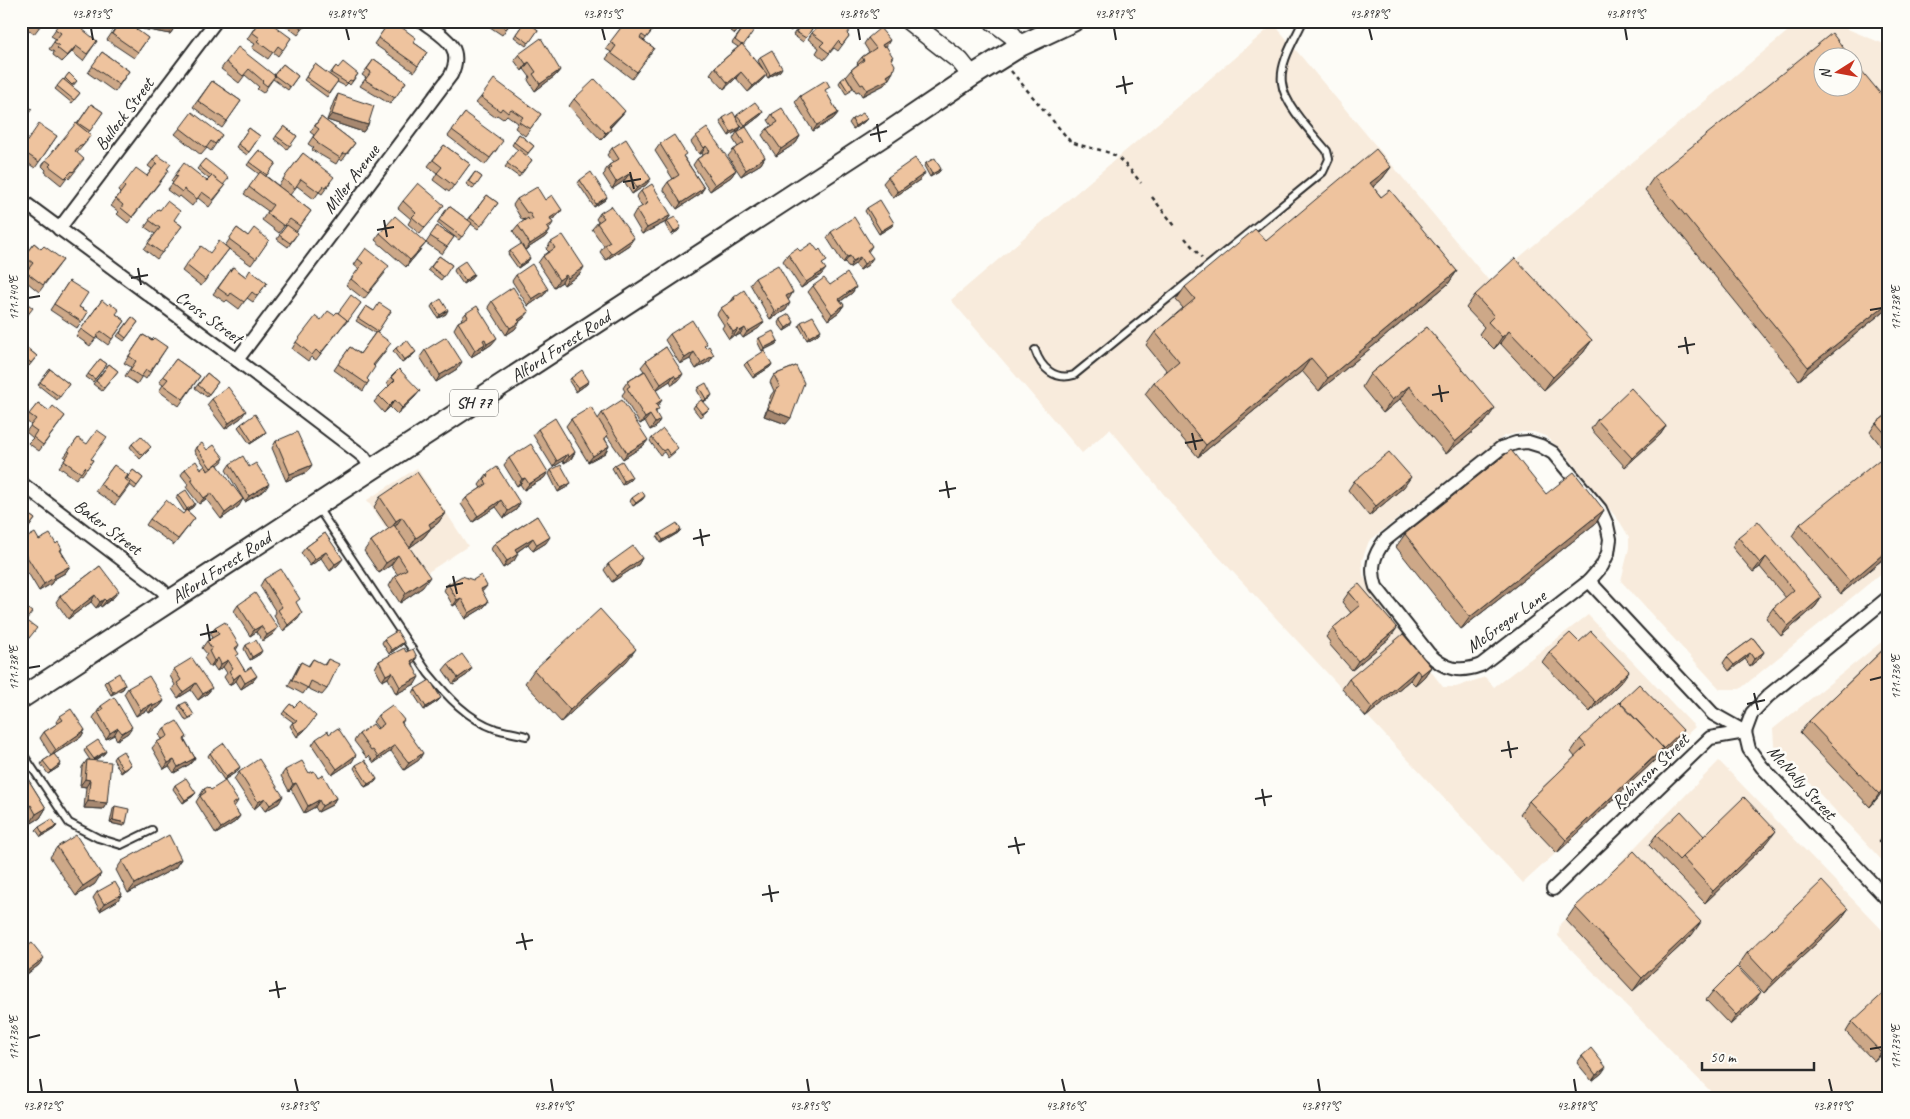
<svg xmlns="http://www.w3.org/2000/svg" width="1910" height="1119" viewBox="0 0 1910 1119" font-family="Caveat,sans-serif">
<rect width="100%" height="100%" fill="#fdfcf7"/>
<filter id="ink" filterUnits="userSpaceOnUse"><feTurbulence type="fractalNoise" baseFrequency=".02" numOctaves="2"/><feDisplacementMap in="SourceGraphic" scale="10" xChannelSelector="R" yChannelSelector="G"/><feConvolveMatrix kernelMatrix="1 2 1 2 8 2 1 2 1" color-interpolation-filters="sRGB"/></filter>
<g filter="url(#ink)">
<g fill="#f8ebdc" fill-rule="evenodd">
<path d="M1800 21H1828L1889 46V567L1740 689H1720L1621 581 1629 548V537L1620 522 1564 452 1545 436 1534 432H1522L1504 436 1369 541 1362 560 1363 575 1372 594 1443 687H1456L1485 677 1494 687 1588 615 1695 727 1523 883 1190 526 1110 429 1082 453 951 300 1274 24 1490 282ZM1822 58H1852V88H1822Z"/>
<path d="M417 468 468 546 419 578 367 500Z"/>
<path d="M1889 636V868L1774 745 1773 729Z"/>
<path d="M1719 761 1889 937V1098H1717L1558 936 1560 924Z"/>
</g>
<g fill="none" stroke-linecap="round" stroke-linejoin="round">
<g stroke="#2b2b2b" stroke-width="10">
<g id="lane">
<path d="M1035 350C1041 368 1055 381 1074 375L1323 172 1329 159 1327 151C1314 135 1284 105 1282 83 1279 63 1295 39 1303 21"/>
<path d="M318 508 428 673C447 696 467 719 496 729 506 732 516 733 526 736"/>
<path d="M21 751 69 823 98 838 121 845 152 830"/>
</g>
</g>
<g stroke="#2b2b2b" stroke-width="16">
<g id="street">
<path d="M21 200 237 360 359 453 364 457 372 469"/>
<path d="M59 229 216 21"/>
<path d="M237 360 451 75C465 46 443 37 422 21"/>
<path d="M1528 442 1541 446 1553 453 1600 509 1607 525 1610 539 1608 553 1602 566 1589 581 1481 665C1460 673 1445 670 1429 654L1376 587C1370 568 1373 556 1385 540L1501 448 1516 443Z"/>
<path d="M21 483 162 590 170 600"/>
<path d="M1589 581 1713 714 1745 732 1749 749 1762 767 1889 901"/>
<path d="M1553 889 1710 738 1745 732 1752 713 1768 696 1889 597"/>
</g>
</g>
<g stroke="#2b2b2b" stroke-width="21">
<g id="secondary">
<path d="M909 21 960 61 972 76"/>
<path d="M993 21 1012 35 1020 46"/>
</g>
</g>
<g stroke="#2b2b2b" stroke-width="24">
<g id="primary">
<path id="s1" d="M21 698 886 134 972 76 1020 46 1073 21"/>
</g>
</g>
<g stroke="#2b2b2b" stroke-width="2.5" stroke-dasharray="4 4" stroke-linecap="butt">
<path d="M1011 71 1070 141C1083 148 1099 148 1112 154 1124 161 1133 173 1141 183"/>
<path d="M1152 197 1175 226"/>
<path d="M1185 238 1202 258"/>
</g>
<use href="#lane" stroke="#fdfcf7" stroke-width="6"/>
<use href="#street" stroke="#fdfcf7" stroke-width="12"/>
<use href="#secondary" stroke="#fdfcf7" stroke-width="18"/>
<use href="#primary" stroke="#fdfcf7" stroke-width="20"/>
</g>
<g fill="#cda888" stroke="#2b2b2b">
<path d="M21 21H44L34 34 21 24Z"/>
<path d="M61 21 97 41 83 61 72 52 62 62 53 55 54 52 49 49 56 39 51 36Z"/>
<path d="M120 21 148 38 134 58 107 40Z"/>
<path d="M136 21H176L175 27 170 34 143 29V25L136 23Z"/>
<path d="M259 21 291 38 278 56 273 52 268 59 252 48 255 44 247 39Z"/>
<path d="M288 21H309L298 35 285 25Z"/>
<path d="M368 21H375L372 25Z"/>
<path d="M390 21 413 42 427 52 414 72 374 44Z"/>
<path d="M495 21H512L502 35 490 27Z"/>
<path d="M525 21 538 30 526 46 514 37Z"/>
<path d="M718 21H745L735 34Z"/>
<path d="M748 21 743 46 763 69 758 61 760 57 780 71 768 78 766 75 762 80 748 92 736 78 724 89 710 74 715 67 738 47 732 43Z"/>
<path d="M781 21H798L791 31 780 23Z"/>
<path d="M802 21 813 27 803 42 793 35Z"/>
<path d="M651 24 655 27 644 41 654 48 632 79 606 59 611 52 606 49 623 25 628 28Z"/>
<path d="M812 33 847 35 849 36 838 51 834 48 824 60 816 53 819 48 808 39Z"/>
<path d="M868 38 886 46 892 59 893 72 884 85 862 96 859 91 856 92 846 76 851 70 858 64 857 63 862 57 869 52 864 44Z"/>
<path d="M102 52 129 71 115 92 88 73Z"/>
<path d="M519 54 560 70 555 76 535 91 528 80 530 77 524 69 522 71 514 60Z"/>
<path d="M374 59 406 82 390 104 360 86 366 78 362 75Z"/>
<path d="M226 62 274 75 283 64 298 76 288 90 273 79 263 93 257 89 259 87 245 75 239 83 221 69Z"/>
<path d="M315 64 329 75 336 66 338 68 358 74 350 85 348 83 345 86 337 82 327 97 304 80Z"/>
<path d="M69 73 77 81 72 87 80 93 72 103 55 89 63 79 64 80Z"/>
<path d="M841 80 851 91 846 94 839 83Z"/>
<path d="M212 81 241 101 222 128 193 107Z"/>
<path d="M826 93 838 113 833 119 813 131 795 102 800 96Z"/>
<path d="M338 94 368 125 363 132 327 120 334 101Z"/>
<path d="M481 97 541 114 525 136 515 128 518 123 507 115 503 119 497 115 495 117 476 103Z"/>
<path d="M574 99 625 111 620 117 610 128 611 129 606 135 601 140 569 106Z"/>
<path d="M91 104 103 112 88 133 87 141 77 153 80 165 69 179 67 177 61 185 45 172 46 170 42 166 46 160 77 124Z"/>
<path d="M1889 104V307L1799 380 1645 190 1654 177Z"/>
<path d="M763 112 761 115 743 129 740 124 741 127 739 130 729 136 720 122 723 118H736L737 115Z"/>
<path d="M465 113 498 148 485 165 448 136Z"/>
<path d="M772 114 800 136 796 143 776 156 762 135 767 129 772 126 768 120Z"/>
<path d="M321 117 355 143 342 161 339 159 336 164 312 150 314 148 308 144 314 135 310 132Z"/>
<path d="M852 119H867L864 122 853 129 849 123Z"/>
<path d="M284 126 297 136 287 149 274 139Z"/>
<path d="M180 128 222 135 211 151 207 148 201 155 175 134Z"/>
<path d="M249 128 260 136 247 155 236 147Z"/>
<path d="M737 132 765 157 761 164 741 176 728 156 733 150 738 147 733 139Z"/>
<path d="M519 134 534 146 526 156 532 160 519 177 505 167 518 150 512 145Z"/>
<path d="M57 136 35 168 21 159V150Z"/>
<path d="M696 136 736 170 731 177 710 191 693 165 697 159 703 155 702 153 699 154 691 142Z"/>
<path d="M660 144 684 157 704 188 700 194 677 209 663 189 668 182 673 179 655 151Z"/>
<path d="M444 145 470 164 449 192 433 180 437 173 428 166Z"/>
<path d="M612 148 646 185 632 194 624 181 612 189 603 175 605 173V171L609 165 613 163 607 155Z"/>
<path d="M259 150 276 163 266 176 311 211 296 232 298 233 288 247 277 239 286 226 285 225 279 233 262 220 268 211 244 194 259 174 247 165Z"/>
<path d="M303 153 330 183 322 194 319 192 314 199 297 186 290 195 278 186Z"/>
<path d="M157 155 167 169 164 177 128 223 117 214 119 212 111 206 120 193 118 191 123 185 147 176 152 169 148 166Z"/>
<path d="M205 159 225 186 209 207 198 198 192 206 180 196 178 198 167 190 173 183 171 181 175 175 207 181 209 179 197 169Z"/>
<path d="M926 163 941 169 939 172 930 177 924 166Z"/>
<path d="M1391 167 1382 179 1373 187 1381 197 1457 271 1448 284 1319 391 1302 371 1198 457 1145 394 1154 382 1167 371 1146 345 1155 332 1183 308 1176 300 1185 287 1266 241Z"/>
<path d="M475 172 482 177 473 189 466 184Z"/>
<path d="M925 173 921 179 893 198 883 183 888 177Z"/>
<path d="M580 180 607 197 605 200 594 207 578 183Z"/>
<path d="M641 191 671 215 666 222 642 234 632 217 636 210 642 207 636 197Z"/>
<path d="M487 195 498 203 478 229 471 224 459 240 437 223 449 206 468 220Z"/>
<path d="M517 199 545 200 562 210 557 216 551 220 553 223 549 229 550 231 545 237 525 250 513 231 518 225 525 220V219L522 220 513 205Z"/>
<path d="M403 201 444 205 420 234 408 224 411 219 398 208Z"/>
<path d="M867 208 892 226 879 234 865 211Z"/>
<path d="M158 209 182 226 157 259 144 249 155 234 145 227Z"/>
<path d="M600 213 629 245 606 260 600 252 604 246 592 229 598 222 596 219Z"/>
<path d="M667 221 678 231 671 235 665 224Z"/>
<path d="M437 226 454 237 442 254 426 243Z"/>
<path d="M237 228 248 236 269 240 251 265 226 247 229 249 201 286 182 271 186 265 225 246Z"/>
<path d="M831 232 872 246 868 252V265L860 270 855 264 849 268 845 262 843 263 827 238Z"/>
<path d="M380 233 421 249 406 267 375 240Z"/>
<path d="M551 242 580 274 564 285 562 282 554 287 538 263 543 256 549 252 546 249Z"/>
<path d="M34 243 41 249 63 260 39 292 22 278 28 269 21 264V259Z"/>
<path d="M510 251 530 258 528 261 518 268 508 254Z"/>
<path d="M800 251 824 266 821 275 801 288 783 261 788 254Z"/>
<path d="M439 256 452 265 441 280 428 270Z"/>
<path d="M358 259 385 273 364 299 346 285 359 269 354 265Z"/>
<path d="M233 267 246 277 267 283 253 302 247 298 239 309 227 300 225 302 213 294Z"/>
<path d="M456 267 472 278 463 284 454 271Z"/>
<path d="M516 275 544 295 528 306 512 281Z"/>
<path d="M755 278 789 299H788L786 310 770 319 750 284Z"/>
<path d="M69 281 79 307 88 312 77 328 50 310Z"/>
<path d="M830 285 856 287 852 293 841 301 844 305 839 312 828 320 808 292 813 286Z"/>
<path d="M1475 295 1592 340 1583 353 1544 390 1500 343 1494 349 1479 334 1484 327 1466 308Z"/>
<path d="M734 297 759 328 743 338 740 334 735 337 734 335 729 339 722 328 724 325 717 314 721 308 730 303Z"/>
<path d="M102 300 116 314 125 321 108 345 97 337 90 346 76 336Z"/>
<path d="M492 301 524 318 519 322 515 329 506 335 488 307Z"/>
<path d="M361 303 345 324H344L316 360 311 357 308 361 292 349 296 342 321 320 334 315 338 313Z"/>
<path d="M433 304 446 314 438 318 431 307Z"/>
<path d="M366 306 374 311H391L377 332 387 349 374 366 367 379 369 381 363 391 334 370 350 347 360 354 375 333 356 321Z"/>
<path d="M466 313 492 344 483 350 482 349 481 351 471 357 454 329 458 322 462 320 461 319Z"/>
<path d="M132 317 138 322 124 341 117 336Z"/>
<path d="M780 319 792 326 784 331 778 323Z"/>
<path d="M801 322 821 330 818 334 807 340 799 326Z"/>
<path d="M1427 327 1486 421 1446 454 1400 399 1383 413 1362 387 1370 374Z"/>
<path d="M670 334 705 347 710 361 696 369 690 359 680 364 665 340Z"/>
<path d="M143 335 152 340 167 347 146 379 142 376 137 384 125 376 131 367 124 363Z"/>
<path d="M759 338 778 341 776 344 762 351 757 341Z"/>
<path d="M666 347 679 380 672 385 670 381 656 390 657 406 656 413V427L650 430 645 421 640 424 622 395 625 391 623 388 627 382 644 371 641 367 646 361Z"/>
<path d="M27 348 37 356 29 366 21 360V356Z"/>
<path d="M396 348 416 352 413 355 402 363 393 351Z"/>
<path d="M425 350 457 369 436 382 420 357Z"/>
<path d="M100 359 107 364 93 382 86 377Z"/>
<path d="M176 359 200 376 179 406 159 391 163 385 159 382Z"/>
<path d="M747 362 772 364 770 367 753 378 744 365Z"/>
<path d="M109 364 118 371 102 391 93 384Z"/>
<path d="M796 366 786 424 764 416 771 395 774 391 770 382 774 375Z"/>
<path d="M50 369 69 384 57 400 38 385Z"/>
<path d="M207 373 218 382 207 397 195 388Z"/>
<path d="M391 377 415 397 397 414 390 407 384 413 374 402 379 396 389 386 387 383Z"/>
<path d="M571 378 587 384 576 392 569 381Z"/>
<path d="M699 387 710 398 703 402 697 390Z"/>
<path d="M212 399 241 418 225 429 207 405Z"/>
<path d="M38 403 49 411 65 416 39 451 28 443 33 438 26 432 31 425 25 420Z"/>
<path d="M695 405 709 409 706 412 700 417 693 408Z"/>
<path d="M602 413 648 440 643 446 623 459 607 436 605 439 609 446 605 453 588 462 566 426 571 419H598Z"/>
<path d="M1889 413V456L1870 432 1876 423Z"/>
<path d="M1597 420 1666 426 1660 435 1625 467 1591 429Z"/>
<path d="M241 424 266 432 264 435 250 444 238 427Z"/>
<path d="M538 429 575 452 571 459 564 463 563 461 553 467 533 435Z"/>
<path d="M78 438 91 459 93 460 82 475 80 474 76 479 59 467 66 458 64 457Z"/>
<path d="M652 438 675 452 668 458 664 452 660 455 650 441Z"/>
<path d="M276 441 307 472 286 481 272 448Z"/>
<path d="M132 444 149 450 140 459 130 447Z"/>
<path d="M196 447 207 450 224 458 222 462 218 465 239 506 221 519 206 499 199 504 186 487 188 484 181 475 185 469 208 470 194 451Z"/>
<path d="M509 458 548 472 544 478 524 490 520 484 517 486 504 465Z"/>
<path d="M230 464 265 490 245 502 226 470Z"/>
<path d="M114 465 125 480 133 470 143 478 135 489 130 485 115 505 95 491Z"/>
<path d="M615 465 632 477 630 480 622 485 612 468Z"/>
<path d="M551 470 569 486 558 492 549 474Z"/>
<path d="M1889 471V554L1841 594 1792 536 1800 524Z"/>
<path d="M487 474 520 503 516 510 504 518 496 507 473 522 461 504 466 498 481 488 479 485Z"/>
<path d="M1354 481 1404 487 1369 516 1348 490Z"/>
<path d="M1546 494 1604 510 1596 523 1461 629 1396 547 1405 534Z"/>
<path d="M178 495 193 507 187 511 195 518 174 545 146 525 150 519 183 514 185 512 176 498Z"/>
<path d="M380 497 445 513 438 523 431 528 424 537 409 548 423 587 400 603 389 586 395 576 398 575 391 565 379 573 364 551 371 541 389 529 374 507Z"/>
<path d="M632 498 643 499 633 506 630 501Z"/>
<path d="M21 509 35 519 23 536 21 535Z"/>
<path d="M537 516 546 543 533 551 528 544 517 552 514 561 503 568 491 549 495 543Z"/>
<path d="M325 533 338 565 330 571 321 558 310 566 301 553 306 547Z"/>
<path d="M678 533 661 543 657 537 659 534Z"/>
<path d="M1738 537 1822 597 1815 607 1781 636 1766 618 1773 608 1786 598 1760 567 1753 572 1732 547Z"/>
<path d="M39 540 56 544 62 549 61 551 70 566 65 573 54 579 51 584 39 591 21 561V541Z"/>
<path d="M642 558 638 565 612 582 604 570 608 564Z"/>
<path d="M100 566 114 597 101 607 100 605 96 608 91 602 68 619 56 602 60 596Z"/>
<path d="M264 579 297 604 298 619 283 631 274 616 276 612 260 586Z"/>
<path d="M448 584 482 592 488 602 483 608 465 619 456 604 453 606 444 590Z"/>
<path d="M1349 592 1390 638 1352 670 1329 644 1330 642 1326 637 1333 628 1351 613 1342 602Z"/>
<path d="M238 605 273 634 263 641 256 632 250 636 234 611Z"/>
<path d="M215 628 239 645 236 650V657L245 671 257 676 252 682 241 689 236 681 229 685 224 677 227 673 223 667 217 671 213 665 210 667 204 658 207 654 202 648 207 641 212 638 210 634Z"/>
<path d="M1753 638 1764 652 1759 659 1750 666 1745 659 1729 671 1723 663 1727 657Z"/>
<path d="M384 639 404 642 402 645 389 654 382 643Z"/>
<path d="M1579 642 1622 681 1590 712 1542 662 1549 652Z"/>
<path d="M1889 644V784L1870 807 1800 733 1809 721Z"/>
<path d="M246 645 260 654 250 660 244 649Z"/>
<path d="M406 652 413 664 415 684 396 694 388 678 382 681 375 668 379 661Z"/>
<path d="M313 659 324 665 328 659 327 689 322 695 307 688 303 694 288 686 297 669 301 662 308 666Z"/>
<path d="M627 661 561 722 525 683 534 670Z"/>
<path d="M448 664 472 668 467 675 453 684 443 670Z"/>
<path d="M1431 667 1424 677 1415 685 1410 680 1366 717 1342 689 1349 679Z"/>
<path d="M174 669 212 688 207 694 198 700 191 690 178 698 172 689 175 685 170 676Z"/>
<path d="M107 680 125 685 123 689 111 695 104 683Z"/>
<path d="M128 688 164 701 159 707 149 713 147 710 136 716 124 694Z"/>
<path d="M415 689 441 698 438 701 424 710 413 693Z"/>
<path d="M290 704 294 707 304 731 297 737 290 726 293 722 282 714Z"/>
<path d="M180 705 192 718 186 721 178 708Z"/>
<path d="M101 706 128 733 117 740 114 735 106 739 93 718Z"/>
<path d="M378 715 404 720 402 723 419 760 404 770 391 751 374 763 369 756 367 758 354 741 359 734 378 728 373 722Z"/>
<path d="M60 716 85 730 81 737 54 754 59 767 48 774 41 764 43 761 51 756 40 738 44 732 57 724 56 722Z"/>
<path d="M164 728 187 737 185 740 195 758 190 764 174 773 169 766 164 769 152 748 157 742 162 739 159 735Z"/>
<path d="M316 739 352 762 332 775 312 745Z"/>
<path d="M1580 739 1676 740 1557 853 1520 814 1529 801 1575 757 1571 752Z"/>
<path d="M86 748 106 751 104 754 94 761 107 803 103 809 84 808 86 787 80 786 82 767 87 760H90L84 751Z"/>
<path d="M210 753 238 771 224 780 208 756Z"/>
<path d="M115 756 131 765 128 768 121 773 113 759Z"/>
<path d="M356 765 377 779 375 782 365 787 354 768Z"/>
<path d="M21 768 46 808 40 818 30 824 24 814 21 816Z"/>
<path d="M285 770 309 773 318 778 336 798 332 805 318 812 315 807 304 813 291 789 289 791 281 776Z"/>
<path d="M239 772 279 803 265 811 260 804 254 809 234 779Z"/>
<path d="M175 785 196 793 193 796 183 803 173 789Z"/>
<path d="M204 789 211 790 238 801 234 807 240 816 235 822 216 834 196 802Z"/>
<path d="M115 806 124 826 110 823 113 809Z"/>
<path d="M57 826 54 829 41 837 36 830 39 827Z"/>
<path d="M1889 829V853L1879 842Z"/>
<path d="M1656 835 1704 836 1767 843 1705 903 1649 845Z"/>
<path d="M57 847 95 884 76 896 50 857Z"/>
<path d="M181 859 175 868 128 893 116 870 122 861Z"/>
<path d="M97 892 122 894 117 901 100 911 93 898Z"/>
<path d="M1575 907 1692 935 1633 991 1566 920Z"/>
<path d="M1848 909 1839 922 1764 993 1738 966 1747 953Z"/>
<path d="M21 951 39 965 23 977 21 975Z"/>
<path d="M1713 991 1754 1002 1730 1025 1706 1000Z"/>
<path d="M1852 1022 1889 1047 1874 1061 1846 1032Z"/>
<path d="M1582 1056 1602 1073 1592 1081 1577 1063Z"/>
</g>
<g fill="#a7886f" stroke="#2b2b2b">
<path d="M137 21H146L143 25 136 23Z"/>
<path d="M147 23 175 27 170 34 143 29Z"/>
<path d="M890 40 886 47 878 52 882 45Z"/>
<path d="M76 46 72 52 62 62 67 56Z"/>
<path d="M529 62 524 69 522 71 526 64Z"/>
<path d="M782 68 780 71 768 78 770 75Z"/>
<path d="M560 70 555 76 535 91 540 84Z"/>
<path d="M741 72 736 78 724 89 728 83Z"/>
<path d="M893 72 889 79 887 80 889 79 884 85 862 96 867 90Z"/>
<path d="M767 74 762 80 748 92 753 86Z"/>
<path d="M625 111 620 117 604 133 609 126Z"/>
<path d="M763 112 761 115 743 129 745 125Z"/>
<path d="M838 113 833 119 813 131 817 125Z"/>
<path d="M332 114 368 125 363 132 327 120Z"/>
<path d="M867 119 864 122 853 129 855 126Z"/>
<path d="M741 127 739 130 729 136 731 132Z"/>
<path d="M611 129 606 135 601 140 606 133Z"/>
<path d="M800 136 796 143 776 156 781 149Z"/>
<path d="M706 146 702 153 699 154 704 148Z"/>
<path d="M765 157 761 164 741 176 746 170Z"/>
<path d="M1391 167 1382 179 1362 196 1370 183Z"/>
<path d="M941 169 939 172 930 177 932 174Z"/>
<path d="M736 170 731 177 710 191 715 185Z"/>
<path d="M925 173 921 179 893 198 898 192Z"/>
<path d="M629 174 624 181 612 189 616 182Z"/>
<path d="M651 179 646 185 632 194 637 188Z"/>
<path d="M704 188 700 194 677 209 681 203Z"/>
<path d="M607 197 605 200 594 207 596 204Z"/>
<path d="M562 210 557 216 545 224 550 218Z"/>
<path d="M671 215 666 222 642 234 647 228Z"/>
<path d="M894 223 892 226 879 234 881 231Z"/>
<path d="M681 227 678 231 671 235 674 232Z"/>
<path d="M550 231 545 237 525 250 530 244Z"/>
<path d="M634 238 629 245 606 260 611 254Z"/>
<path d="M426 243 406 267 410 260Z"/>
<path d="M850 256 845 262 843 263 847 257Z"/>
<path d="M860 257 855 264 849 268 853 261Z"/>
<path d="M530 258 528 261 518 268 520 265Z"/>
<path d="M873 258 868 265 860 270 864 264Z"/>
<path d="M584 267 580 274 564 285 568 278Z"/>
<path d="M826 269 821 275 801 288 806 282Z"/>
<path d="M1457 271 1448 284 1319 391 1328 378Z"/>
<path d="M474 274 472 278 463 284 465 281Z"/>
<path d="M566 275 562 282 554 287 559 280Z"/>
<path d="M856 287 852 293 835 305 839 299Z"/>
<path d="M548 289 544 295 528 306 532 299Z"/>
<path d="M793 292 789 299 782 303 786 296Z"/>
<path d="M1889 302V307L1799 380 1808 367Z"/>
<path d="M790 303 786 310 770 319 775 312Z"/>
<path d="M844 305 839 312 828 320 832 314Z"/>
<path d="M448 310 446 314 438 318 440 315Z"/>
<path d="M529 312 524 318 513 326 518 320Z"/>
<path d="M520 322 515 329 506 335 510 328Z"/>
<path d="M764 322 759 328 743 338 747 332Z"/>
<path d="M794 322 792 326 784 331 786 328Z"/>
<path d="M745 328 740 334 735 337 740 331Z"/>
<path d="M738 329 734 335 729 339 733 332Z"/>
<path d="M821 330 818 334 807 340 809 337Z"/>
<path d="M1509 331 1500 343 1494 349 1502 337Z"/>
<path d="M497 338 492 344 483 350 487 344Z"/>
<path d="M1592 340 1583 353 1544 390 1553 377Z"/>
<path d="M778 341 776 344 762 351 764 348Z"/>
<path d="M485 344 481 351 471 357 475 350Z"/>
<path d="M416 352 413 355 402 363 404 360Z"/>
<path d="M694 352 690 359 680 364 685 358Z"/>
<path d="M714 355 710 361 696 369 701 363Z"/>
<path d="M1311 358 1302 371 1198 457 1206 445Z"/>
<path d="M462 362 457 369 436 382 440 375Z"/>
<path d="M772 364 770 367 753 378 755 375Z"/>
<path d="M683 374 679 380 672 385 676 378Z"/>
<path d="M674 375 670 381 656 390 661 384Z"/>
<path d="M589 381 587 384 576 392 578 388Z"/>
<path d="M1409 386 1400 399 1383 413 1392 400Z"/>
<path d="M420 391 415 397 397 414 402 408Z"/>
<path d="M712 395 710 398 703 402 706 399Z"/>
<path d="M395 400 390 407 384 413 389 406Z"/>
<path d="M662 400 658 406 651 410 656 404Z"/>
<path d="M1495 408 1486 421 1446 454 1455 442Z"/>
<path d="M768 409 791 418 786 424 764 416Z"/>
<path d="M246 411 241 418 225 429 229 423Z"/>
<path d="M650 415 645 421 640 424 645 418Z"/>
<path d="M660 420 656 427 650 430 655 423Z"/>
<path d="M1666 426 1660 435 1625 467 1632 458Z"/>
<path d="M266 432 264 435 250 444 252 441Z"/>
<path d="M648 440 643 446 623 459 627 453Z"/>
<path d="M609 446 605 453 588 462 593 456Z"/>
<path d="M575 452 571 459 564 463 569 457Z"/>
<path d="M568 454 563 461 553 467 557 461Z"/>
<path d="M312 465 307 472 286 481 290 474Z"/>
<path d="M548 472 544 478 524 490 529 484Z"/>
<path d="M632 477 630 480 622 485 624 481Z"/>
<path d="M1411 477 1404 487 1369 516 1376 506Z"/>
<path d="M525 478 520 484 517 486 522 479Z"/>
<path d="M571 483 569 486 558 492 561 488Z"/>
<path d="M269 484 265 490 245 502 249 496Z"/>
<path d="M211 493 206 499 199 504 204 498Z"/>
<path d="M645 496 643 499 633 506 636 503Z"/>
<path d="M243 499 239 506 221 519 225 513Z"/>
<path d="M501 500 496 507 473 522 478 516Z"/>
<path d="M520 503 516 510 504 518 508 511Z"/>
<path d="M195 504 193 507 185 512 187 509Z"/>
<path d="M1604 510 1596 523 1461 629 1470 617Z"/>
<path d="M445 513 438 523 422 534 429 524Z"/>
<path d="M402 517 395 527 390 531 396 521Z"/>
<path d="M431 528 424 537 409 548 416 538Z"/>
<path d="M681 530 678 533 661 543 663 540Z"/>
<path d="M550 537 546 543 533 551 537 545Z"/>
<path d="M533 538 528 544 511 556 515 549Z"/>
<path d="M1889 549V554L1841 594 1850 582Z"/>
<path d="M326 552 321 558 310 566 315 559Z"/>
<path d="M518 554 514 561 503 568 507 561Z"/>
<path d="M398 555 391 565 379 573 386 563Z"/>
<path d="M1766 557 1760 567 1753 572 1760 563Z"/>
<path d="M642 558 638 565 612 582 617 576Z"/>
<path d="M343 559 338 565 330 571 335 564Z"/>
<path d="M70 566 65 573 54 579 51 584 39 591 44 584 54 575Z"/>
<path d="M430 577 423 587 400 603 406 593Z"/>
<path d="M487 586 482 592 481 589Z"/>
<path d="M119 591 114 597 101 607 106 601Z"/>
<path d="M95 595 91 602 68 619 73 612Z"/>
<path d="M1822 597 1815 607 1781 636 1788 626Z"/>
<path d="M461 598 456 604 453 606 457 600Z"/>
<path d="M104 599 100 605 96 608 100 602Z"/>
<path d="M488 602 483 608 465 619 469 613Z"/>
<path d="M302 613 298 619 283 631 288 625Z"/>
<path d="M261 626 256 632 250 636 254 630Z"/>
<path d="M278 628 273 634 263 641 267 635Z"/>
<path d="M1397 628 1390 638 1352 670 1358 661Z"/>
<path d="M404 642 402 645 389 654 392 650Z"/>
<path d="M636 649 627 661 561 722 570 710Z"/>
<path d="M262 651 260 654 250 660 252 657Z"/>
<path d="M1764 652 1759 659 1750 666 1754 659Z"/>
<path d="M1750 653 1745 659 1729 671 1734 665Z"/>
<path d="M417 657 413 664 411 661Z"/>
<path d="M218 658 213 665 210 667 214 661Z"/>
<path d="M228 660 223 667 217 671 221 664Z"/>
<path d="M1431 667 1424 677 1415 685 1421 675Z"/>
<path d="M472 668 467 675 453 684 458 678Z"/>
<path d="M1417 670 1410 680 1366 717 1372 708Z"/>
<path d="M1629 671 1622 681 1590 712 1596 702Z"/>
<path d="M392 672 388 678 382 681 386 675Z"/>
<path d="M240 674 236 681 229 685 234 679Z"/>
<path d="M257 676 252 682 241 689 245 683Z"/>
<path d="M419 677 415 684 396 694 400 687Z"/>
<path d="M196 683 191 690 178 698 183 692Z"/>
<path d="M125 685 123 689 111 695 113 692Z"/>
<path d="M212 688 207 694 198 700 203 694Z"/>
<path d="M441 698 438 701 424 710 426 707Z"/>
<path d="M164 701 159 707 149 713 153 706Z"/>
<path d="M152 704 147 710 136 716 141 710Z"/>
<path d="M316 716 304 731 297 737 299 733Z"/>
<path d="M132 727 128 733 117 740 122 733Z"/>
<path d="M118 728 114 735 106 739 110 733Z"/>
<path d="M85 730 81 737 51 756 56 750Z"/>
<path d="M1683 730 1676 740 1557 853 1566 840Z"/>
<path d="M395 745 391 751 374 763 378 757Z"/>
<path d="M106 751 104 754 91 762 94 759Z"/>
<path d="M423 753 419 760 404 770 409 763Z"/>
<path d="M356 755 352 762 332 775 337 769Z"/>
<path d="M195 758 190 764 174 773 178 767Z"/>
<path d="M174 760 169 766 164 769 168 763Z"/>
<path d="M61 763 59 767 48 774 51 771Z"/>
<path d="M131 765 128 768 121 773 123 770Z"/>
<path d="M240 767 238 771 224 780 226 777Z"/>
<path d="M85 779 90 780 86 787 80 786Z"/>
<path d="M377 779 375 782 365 787 368 784Z"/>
<path d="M1889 782V784L1870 807 1879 794Z"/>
<path d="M296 783 291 789 289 791 293 784Z"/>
<path d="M196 793 193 796 183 803 185 800Z"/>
<path d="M283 796 279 803 265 811 270 805Z"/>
<path d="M265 798 260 804 254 809 258 802Z"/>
<path d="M336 798 332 805 318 812 322 806Z"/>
<path d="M319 800 315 807 304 813 308 806Z"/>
<path d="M88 801 107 803 103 809 84 808Z"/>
<path d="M31 805 24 814 21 816V811L22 810Z"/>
<path d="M46 808 40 818 30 824 36 814Z"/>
<path d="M240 816 235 822 216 834 221 828Z"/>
<path d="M113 820 126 823 124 826 110 823Z"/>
<path d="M57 826 54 829 41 837 43 834Z"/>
<path d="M1776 831 1767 843 1705 903 1713 891Z"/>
<path d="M30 833 28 836 21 839V837Z"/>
<path d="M181 859 175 868 128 893 135 884Z"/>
<path d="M101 874 95 884 76 896 83 886Z"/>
<path d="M122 894 117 901 100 911 104 904Z"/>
<path d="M1848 909 1839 922 1764 993 1773 981Z"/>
<path d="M1701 922 1692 935 1633 991 1642 978Z"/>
<path d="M44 958 39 965 23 977 27 971Z"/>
<path d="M1761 992 1754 1002 1730 1025 1736 1015Z"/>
<path d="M1889 1044V1047L1874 1061 1881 1052Z"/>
<path d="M1606 1067 1602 1073 1592 1081 1596 1075Z"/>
</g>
<g fill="#eec39e" stroke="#2b2b2b">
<path d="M31 21H43L39 27Z"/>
<path d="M61 21H72L97 41 87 54 76 46 67 56 57 48 59 46 54 42 61 33 55 29Z"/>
<path d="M120 21H125L148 38 138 52 112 34Z"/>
<path d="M147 21H176L175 27 147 23Z"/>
<path d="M259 21H268L291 38 283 50 278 46 273 53 257 41 260 38 252 32Z"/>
<path d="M293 21H308L302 29Z"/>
<path d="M390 21H393L416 38 413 42 427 52 418 66 378 38Z"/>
<path d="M495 21H512L506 29Z"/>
<path d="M525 21H527L538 30 529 43 516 34Z"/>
<path d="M633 21H653L651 24 655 27 646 38 642 35 640 38 654 48 637 72 611 53 616 46 610 42 623 25 628 28Z"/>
<path d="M731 21H744L739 28Z"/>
<path d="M748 21 756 27 743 46 735 40Z"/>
<path d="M792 21H798L796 24Z"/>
<path d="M802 21H804L813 27 806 38 796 32Z"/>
<path d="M822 21H851L855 24 847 34 849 36 842 45 838 41 829 53 820 46 824 42 812 33Z"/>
<path d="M880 28 890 40 882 45 883 47 886 46 893 57 891 58 895 65 893 72 887 76 889 79 867 90 863 84 861 85 851 70 864 60 862 57 876 48 868 38Z"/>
<path d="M1832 33 1851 58H1822V88H1852V59L1889 104V302L1808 367 1654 177Z"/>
<path d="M541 38 560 70 540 84 533 74 536 72 529 62 526 64 519 54Z"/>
<path d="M742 44 767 74 753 86 741 72 728 83 715 67Z"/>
<path d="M238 47 275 76 267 86 262 82 263 81 249 69 243 76 226 62Z"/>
<path d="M772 50 782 68 770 75 760 57Z"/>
<path d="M102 52 129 71 119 85 92 66Z"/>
<path d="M374 59 406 82 395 98 365 80 371 72 367 69Z"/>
<path d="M343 62 358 74 352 81 350 80 347 83 331 73 336 66 338 68Z"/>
<path d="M283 64 298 76 290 87 274 75Z"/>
<path d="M315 64 338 81 329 93 306 77Z"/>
<path d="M69 73 77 81 72 85 65 78Z"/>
<path d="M846 76 853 88 848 91 841 80Z"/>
<path d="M63 79 80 93 74 100 57 86Z"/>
<path d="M494 79 541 114 530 129 519 122 523 117 511 109 508 113 502 108 500 111 481 97Z"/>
<path d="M595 79 625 111 609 126 611 129 606 133 574 99Z"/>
<path d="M826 80 830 87 825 90 838 113 817 125 800 96Z"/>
<path d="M212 81 241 101 227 121 198 101Z"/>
<path d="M338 94 374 106 368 125 332 114Z"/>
<path d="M21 100 32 109 21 123Z"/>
<path d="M755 102 763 112 745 125 737 115Z"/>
<path d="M91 104 103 112 90 131 78 123Z"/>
<path d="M782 108 800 136 781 149 767 129 778 122 772 114Z"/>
<path d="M192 112 222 135 215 144 211 141 206 148 180 128Z"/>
<path d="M733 112 741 127 731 132 723 118Z"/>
<path d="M465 113 503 141 490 158 452 130Z"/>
<path d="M863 113 867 119 855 126 852 119Z"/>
<path d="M321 117 355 143 346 154 344 153 340 158 317 143 318 142 313 137 319 129 315 126Z"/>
<path d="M76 123 91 135 82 146 80 145 75 151 84 159 73 172 72 171 65 178 49 166 51 164 46 160Z"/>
<path d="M39 124 57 136 39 162 21 150Z"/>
<path d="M284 126 297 136 290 146 276 136Z"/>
<path d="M746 127 765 157 746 170 733 150 744 143 737 132Z"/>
<path d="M249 128 260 136 249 152 238 144Z"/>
<path d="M707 128 736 170 715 185 697 159 710 151 706 146 704 148 696 136Z"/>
<path d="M519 134 534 146 528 153 514 142Z"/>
<path d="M674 135 686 154 683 156 704 188 681 203 668 182 679 175 660 144Z"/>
<path d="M626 139 651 179 637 188 629 174 616 182 608 169 611 167 609 165 619 159 612 148Z"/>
<path d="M444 145 470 164 454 186 437 173 442 167 433 160Z"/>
<path d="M518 149 532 160 521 174 507 163Z"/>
<path d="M1376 149 1391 167 1370 183 1381 197 1390 190 1457 271 1328 378 1311 358 1206 445 1154 382 1179 361 1155 332 1195 299 1185 287 1255 229 1266 241Z"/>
<path d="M259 150 276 163 267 175 249 162Z"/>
<path d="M303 153 334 177 326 187 324 186 319 192 301 179 295 188 283 179Z"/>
<path d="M157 155 171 164 167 169 169 170 132 217 121 208 123 205 116 199 125 187 123 185 136 168 147 176 157 163 153 160Z"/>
<path d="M915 158 925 173 898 192 888 177Z"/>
<path d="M935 158 941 169 932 174 926 163Z"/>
<path d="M205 159 229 178 223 185 199 166Z"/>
<path d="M184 163 207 181 212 176 225 186 213 200 202 192 197 199 184 189 182 192 172 184 178 176 175 175Z"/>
<path d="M260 172 311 211 300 226 290 219 284 226 267 213 273 205 249 187Z"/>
<path d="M475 172 482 177 476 186 469 181Z"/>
<path d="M591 172 607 197 596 204 580 180Z"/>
<path d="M418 183 444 205 425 228 412 217 416 213 403 201Z"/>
<path d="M652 184 671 215 647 228 636 210 648 203 641 191Z"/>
<path d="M537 187 545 200 552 195 562 210 550 218 553 223 547 227 550 231 530 244 518 225 528 218 529 221 533 219 529 212 527 213 517 199Z"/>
<path d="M487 195 498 203 481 226 470 218Z"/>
<path d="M880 200 894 223 881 231 867 208Z"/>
<path d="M167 201 180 211 174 220 182 226 162 253 148 243 160 228 149 220 158 209 160 210Z"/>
<path d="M449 206 472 223 462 237 439 220Z"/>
<path d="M611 206 634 238 611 254 605 245 610 242 597 223 604 218 600 213Z"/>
<path d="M395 216 426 243 410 260 380 233Z"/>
<path d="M675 217 681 227 674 232 667 221Z"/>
<path d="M854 217 872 246 867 250 873 258 864 264 860 257 853 261 850 256 847 257 831 232Z"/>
<path d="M287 225 298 233 290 243 279 235Z"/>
<path d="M437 226 454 237 447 247 430 236Z"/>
<path d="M237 228 248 236 254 228 269 240 256 259 229 239Z"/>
<path d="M563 235 584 267 568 278 566 275 559 280 543 256 555 248 551 242Z"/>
<path d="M219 241 229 249 205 280 186 265 201 246 210 253Z"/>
<path d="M34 243 41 249 44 246 63 260 43 285 26 272 33 263 24 256Z"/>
<path d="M812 243 818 251 820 249 827 261 822 264 826 269 806 282 788 254 797 248 800 251Z"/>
<path d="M521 244 530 258 520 265 510 251Z"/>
<path d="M366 248 389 266 368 293 351 279 363 263 358 259Z"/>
<path d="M439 256 452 265 444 277 431 267Z"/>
<path d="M1515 258 1592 340 1553 377 1509 331 1502 337 1488 322 1494 316 1475 295Z"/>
<path d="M465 261 474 274 465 281 456 267Z"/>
<path d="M532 264 548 289 532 299 516 275Z"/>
<path d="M778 265 793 292 786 296 790 303 775 312 755 278Z"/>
<path d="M233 267 246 277 250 270 267 283 257 296 252 292 244 302 231 293 229 296 218 288Z"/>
<path d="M847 273 856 287 839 299 844 305 832 314 813 286 824 278 830 285Z"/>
<path d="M69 281 88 293 79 307 88 312 82 322 54 304Z"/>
<path d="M513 287 529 312 518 320 520 322 510 328 492 301Z"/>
<path d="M744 290 764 322 747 332 745 328 740 331 738 329 733 332 726 321 729 319 721 308 735 299 734 297Z"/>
<path d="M21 292 27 297 24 301 33 308 23 321 21 320Z"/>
<path d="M351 295 361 303 348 321 338 313Z"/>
<path d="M441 299 448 310 440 315 433 304Z"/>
<path d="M102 300 108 305 110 303 119 310 116 314 125 321 112 339 101 331 95 339 81 329Z"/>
<path d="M379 303 391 311 378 331 358 318 366 306 374 311Z"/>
<path d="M477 306 497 338 487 344 485 339 483 340 485 344 475 350 458 322 468 317 466 313Z"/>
<path d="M328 311 334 315 337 312 347 320 320 354 316 350 312 355 296 342 316 316 321 320Z"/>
<path d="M789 314 794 322 786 328 780 319Z"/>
<path d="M813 316 821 330 809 337 801 322Z"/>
<path d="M132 317 138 322 126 338 120 333Z"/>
<path d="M692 320 707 344 704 346 706 348 709 346 714 355 701 363 694 352 685 358 670 334Z"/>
<path d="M1427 327 1495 408 1455 442 1409 386 1392 400 1370 374Z"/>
<path d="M773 331 778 341 764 348 759 338Z"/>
<path d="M376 332 391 343 373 365 375 367 367 379 369 381 367 384 338 364 350 347 360 354Z"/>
<path d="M143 335 152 340 154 338 167 347 150 372 146 370 141 377 130 370 136 361 129 356Z"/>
<path d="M446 337 462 362 440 375 425 350Z"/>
<path d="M407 340 416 352 404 360 396 348Z"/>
<path d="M666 347 683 374 676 378 674 375 661 384 646 361Z"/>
<path d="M27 348 37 356 31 363 22 355Z"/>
<path d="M764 351 772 364 755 375 747 362Z"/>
<path d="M100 359 107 364 95 379 88 374Z"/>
<path d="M176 359 200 376 183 399 163 385 168 379 163 376Z"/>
<path d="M109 364 118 371 104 388 96 381Z"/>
<path d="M796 366 804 383 791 418 768 409 776 389 780 387 774 375Z"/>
<path d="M50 369 69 384 60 397 40 382Z"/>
<path d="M399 369 420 391 402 408 395 400 389 406 379 396 395 380 391 377Z"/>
<path d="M582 370 589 381 578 388 571 378Z"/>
<path d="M645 371 662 400 656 404 659 409 655 411 660 420 655 423 650 415 645 418 627 388 630 386 627 382Z"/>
<path d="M207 373 218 382 209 394 198 385Z"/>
<path d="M706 383 712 395 706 399 699 387Z"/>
<path d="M228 387 246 411 229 423 212 399Z"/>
<path d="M1631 388 1666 426 1632 458 1597 420Z"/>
<path d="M622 400 648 440 627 453 602 413Z"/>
<path d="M701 400 709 409 702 414 695 405Z"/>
<path d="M38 403 49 411 53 406 65 416 43 445 33 437 37 431 30 426 36 419 29 414Z"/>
<path d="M591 407 608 435 604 438 609 446 593 456 571 419Z"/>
<path d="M1889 413V438L1876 423Z"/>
<path d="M255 414 266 432 252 441 241 424Z"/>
<path d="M555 418 575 452 569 457 568 454 557 461 538 429Z"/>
<path d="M663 429 678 448 670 455 666 449 663 451 652 438Z"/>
<path d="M97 430 107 437 91 459 93 460 87 469 85 467 81 473 64 461 70 452 68 451 78 438 87 444Z"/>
<path d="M297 432 312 465 290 474 276 441Z"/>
<path d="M141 436 151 447 142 455 132 444Z"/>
<path d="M202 443 207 450 214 445 224 458 211 468 196 447Z"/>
<path d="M531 444 548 472 529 484 525 478 522 479 509 458Z"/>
<path d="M1511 450 1546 494 1574 472 1604 510 1470 617 1405 534Z"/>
<path d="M1389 452 1411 477 1376 506 1354 481Z"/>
<path d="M243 456 249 467 256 463 269 484 249 496 230 464Z"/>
<path d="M1879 460 1889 471V549L1850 582 1800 524Z"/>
<path d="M196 461 201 469 205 466 208 471 217 464 243 499 225 513 211 493 204 498 191 480 193 479 185 469Z"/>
<path d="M622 461 632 477 624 481 615 465Z"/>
<path d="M114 465 128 475 125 479 130 483 119 498 100 484Z"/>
<path d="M561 465 571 483 561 488 551 470Z"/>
<path d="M497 467 520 503 508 511 501 500 478 516 466 498 487 484 484 479 488 476 487 474Z"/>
<path d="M133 470 143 478 137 486 127 478Z"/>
<path d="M417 472 445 513 429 524 431 528 416 538 402 517 396 521 380 497Z"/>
<path d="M186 490 195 504 187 509 178 495Z"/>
<path d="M642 491 645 496 636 503 632 498Z"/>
<path d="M166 500 183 514 186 510 195 518 178 539 150 519Z"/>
<path d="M21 509 35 519 25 532 21 530Z"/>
<path d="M537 516 550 537 537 545 533 538 515 549 518 554 507 561 495 543Z"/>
<path d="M1758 521 1822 597 1788 626 1773 608 1794 590 1766 557 1760 563 1738 537Z"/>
<path d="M677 523 681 530 663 540 659 534Z"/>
<path d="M394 525 430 577 406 593 395 576 407 569 398 555 386 563 371 541Z"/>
<path d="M35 533 39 540 50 534 56 544 58 542 62 549 60 550 70 566 54 575 55 577 44 584 21 547V541Z"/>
<path d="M325 533 343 559 335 564 326 552 315 559 306 547Z"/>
<path d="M633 546 642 558 617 576 608 564Z"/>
<path d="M100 566 119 591 106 601 104 599 100 602 95 595 73 612 60 596Z"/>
<path d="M281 569 300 599 296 602 302 613 288 625 278 610 282 607 264 579Z"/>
<path d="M481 575 487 586 481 589 488 602 469 613 461 598 457 600 448 584 462 576 473 580Z"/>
<path d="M1359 584 1397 628 1358 661 1336 635 1337 633 1333 628 1360 605 1349 592Z"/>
<path d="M255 593 278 628 267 635 261 626 254 630 238 605Z"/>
<path d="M24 606 32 612 26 620 37 628 22 647 21 646V609Z"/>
<path d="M600 609 636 649 570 710 534 670Z"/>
<path d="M225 622 239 645 235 648 239 654 236 656 245 671 251 667 257 676 245 683 240 674 234 679 229 671 233 668 228 660 221 664 218 658 214 661 209 651 212 649 207 641 219 634 215 628Z"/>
<path d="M397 631 404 642 392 650 384 639Z"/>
<path d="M1591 631 1629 671 1596 702 1549 652 1570 633 1579 642Z"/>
<path d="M1403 634 1431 667 1421 675 1417 670 1372 708 1349 679Z"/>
<path d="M1753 638 1764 652 1754 659 1750 653 1734 665 1727 657Z"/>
<path d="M256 640 262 651 252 657 246 645Z"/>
<path d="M1889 644V782L1879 794 1809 721Z"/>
<path d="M404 648 406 652 413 649 417 657 411 661 419 677 400 687 392 672 386 675 379 661Z"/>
<path d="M462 654 472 668 458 678 448 664Z"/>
<path d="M192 658 212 688 203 694 196 683 183 692 177 683 181 680 174 669Z"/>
<path d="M313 659 325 665 328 659 339 664 327 689 311 681 308 688 292 680 301 662 309 666Z"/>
<path d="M119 673 125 685 113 692 107 680Z"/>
<path d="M149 676 164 701 153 706 152 704 141 710 128 688Z"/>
<path d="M430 680 441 698 426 707 415 689Z"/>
<path d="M1639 684 1683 730 1661 751 1663 748 1620 702Z"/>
<path d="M114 697 132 727 122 733 118 728 110 733 98 712 103 709 101 706Z"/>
<path d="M300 701 316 716 307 728 299 733 292 723 297 721 284 711 290 704 294 707Z"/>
<path d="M186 702 194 715 189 718 180 705Z"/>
<path d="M1619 702 1663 748 1566 840 1529 801 1586 746 1580 739Z"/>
<path d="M392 705 404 720 401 722 423 753 409 763 395 745 378 757 373 750 371 751 359 734 373 724 377 729 384 724 378 715Z"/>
<path d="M71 709 85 730 56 750 44 732 63 720 60 716Z"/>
<path d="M177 721 187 737 184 739 195 758 178 767 174 760 168 763 157 742 168 736 164 728Z"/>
<path d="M338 728 356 755 337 769 316 739 328 731 329 734Z"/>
<path d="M98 740 106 751 94 759 86 748Z"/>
<path d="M224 743 240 767 226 777 210 753Z"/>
<path d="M123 751 131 765 123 770 115 756Z"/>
<path d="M54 754 61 763 51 771 43 761Z"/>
<path d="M259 759 283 796 270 805 265 798 258 802 239 772Z"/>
<path d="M87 760 111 762 107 803 88 801 90 780 85 779Z"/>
<path d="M365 760 377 779 368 784 356 765Z"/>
<path d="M302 761 309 773 314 771 318 778 323 775 336 798 322 806 319 800 308 806 296 783 293 784 285 770Z"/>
<path d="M21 768 46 808 36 814 31 805 22 810 21 809Z"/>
<path d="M186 778 196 793 185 800 175 785Z"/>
<path d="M225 781 238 801 232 804 240 816 221 828 200 796 206 792 204 789 208 787 211 790Z"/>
<path d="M1744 797 1776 831 1713 891 1682 857Z"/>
<path d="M115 806 129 809 126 823 113 820Z"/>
<path d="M1681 811 1704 836 1682 857 1679 860 1656 835Z"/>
<path d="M52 819 57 826 43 834 39 827Z"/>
<path d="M26 826 30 833 21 837V829Z"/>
<path d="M76 835 101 874 83 886 57 847Z"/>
<path d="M169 835 181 859 135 884 122 861Z"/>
<path d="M1634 851 1701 922 1642 978 1575 907Z"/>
<path d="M1822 881 1848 909 1773 981 1747 953Z"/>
<path d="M115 882 122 894 104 904 97 892Z"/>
<path d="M32 943 44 958 27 971 21 963 24 962 21 959V951Z"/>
<path d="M1737 967 1761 992 1736 1015 1713 991Z"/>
<path d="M1889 988V1044L1881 1052 1852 1022Z"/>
<path d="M1591 1048 1606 1067 1596 1075 1582 1056Z"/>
<path d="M1889 1088V1098H1881L1880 1097Z"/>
</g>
</g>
<path fill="none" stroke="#2b2b2b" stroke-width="2" d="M91 28 93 40M346 28 349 40M602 28 605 40M858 28 860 40M1114 28 1116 40M1369 28 1372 40M1625 28 1627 40M1123 76 1126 94M1116 87 1133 83M877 124 880 142M870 135 887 131M630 172 634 189M623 182 641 179M384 220 387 237M377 230 394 227M138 268 141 285M131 278 148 275M28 298 40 296M1870 310 1882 308M1685 337 1688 354M1678 347 1695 344M1439 385 1442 402M1432 395 1449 392M1192 433 1196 450M1185 443 1203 440M946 481 949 498M939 491 956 488M700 529 703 546M693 539 710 535M453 576 457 594M446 587 463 583M207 624 210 641M200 635 217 631M28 668 40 666M1870 680 1882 677M1754 693 1758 710M1747 704 1765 700M1508 741 1511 758M1501 751 1518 748M1262 789 1265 806M1255 799 1272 796M1015 837 1019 854M1008 847 1025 844M769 885 772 902M762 895 779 892M522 933 526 950M516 943 533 940M276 981 279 998M269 991 286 988M28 1038 40 1035M1870 1049 1882 1047M40 1079 42 1092M295 1079 298 1092M551 1079 553 1092M807 1079 809 1092M1062 1079 1065 1092M1318 1079 1320 1092M1574 1079 1576 1092M1829 1079 1832 1092"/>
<g text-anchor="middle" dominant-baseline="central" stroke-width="5" stroke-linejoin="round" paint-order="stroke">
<rect fill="#fdfcf7" stroke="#6a6a68" stroke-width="1" x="450" y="389.5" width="48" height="27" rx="4"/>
<g font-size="16" font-weight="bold" fill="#2b2b2b">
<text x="474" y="403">SH 77</text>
</g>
<g font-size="18" fill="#2b2b2b" stroke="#fdfcf7">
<text transform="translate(124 114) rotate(-53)">Bullock Street</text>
<text transform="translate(351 179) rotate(-53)">Miller Avenue</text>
<text transform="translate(209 317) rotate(36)">Cross Street</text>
<text stroke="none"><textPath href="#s1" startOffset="644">Alford Forest Road</textPath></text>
<text transform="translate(108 527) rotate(37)">Baker Street</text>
<text stroke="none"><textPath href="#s1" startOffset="239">Alford Forest Road</textPath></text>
<text transform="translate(1506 621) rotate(-36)">McGregor Lane</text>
<text transform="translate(1650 771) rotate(-44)">Robinson Street</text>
<text transform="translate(1802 782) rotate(48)">McNally Street</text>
</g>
</g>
<rect width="1910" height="1119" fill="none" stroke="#fdfcf7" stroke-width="55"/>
<g transform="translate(1838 72) rotate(259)"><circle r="24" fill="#fdfcf7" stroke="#a9a8a5"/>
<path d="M0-4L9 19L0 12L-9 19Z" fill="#c8321e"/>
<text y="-8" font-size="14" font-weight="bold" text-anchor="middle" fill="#2b2b2b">N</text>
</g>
<path d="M1702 1062v8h112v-8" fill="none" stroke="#2b2b2b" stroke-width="2.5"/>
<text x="1710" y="1062" font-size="15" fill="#2b2b2b" stroke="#fdfcf7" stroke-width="4" paint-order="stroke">50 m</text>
<rect x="28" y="28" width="1854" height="1064" fill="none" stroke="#2b2b2b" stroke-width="2"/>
<g font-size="12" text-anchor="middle" fill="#2b2b2b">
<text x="91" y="18">43.893°S</text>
<text x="346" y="18">43.894°S</text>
<text x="602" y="18">43.895°S</text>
<text x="858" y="18">43.896°S</text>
<text x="1114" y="18">43.897°S</text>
<text x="1369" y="18">43.898°S</text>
<text x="1625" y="18">43.899°S</text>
<text transform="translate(14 298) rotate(-90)" y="4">171.740°E</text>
<text transform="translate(1896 308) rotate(-90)" y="4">171.738°E</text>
<text transform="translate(14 668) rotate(-90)" y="4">171.738°E</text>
<text transform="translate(1896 677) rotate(-90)" y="4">171.736°E</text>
<text transform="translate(14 1038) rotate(-90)" y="4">171.736°E</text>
<text transform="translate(1896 1047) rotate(-90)" y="4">171.734°E</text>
<text x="42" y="1110">43.892°S</text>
<text x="298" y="1110">43.893°S</text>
<text x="553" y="1110">43.894°S</text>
<text x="809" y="1110">43.895°S</text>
<text x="1065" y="1110">43.896°S</text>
<text x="1320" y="1110">43.897°S</text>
<text x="1576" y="1110">43.898°S</text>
<text x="1832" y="1110">43.899°S</text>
</g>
</svg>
